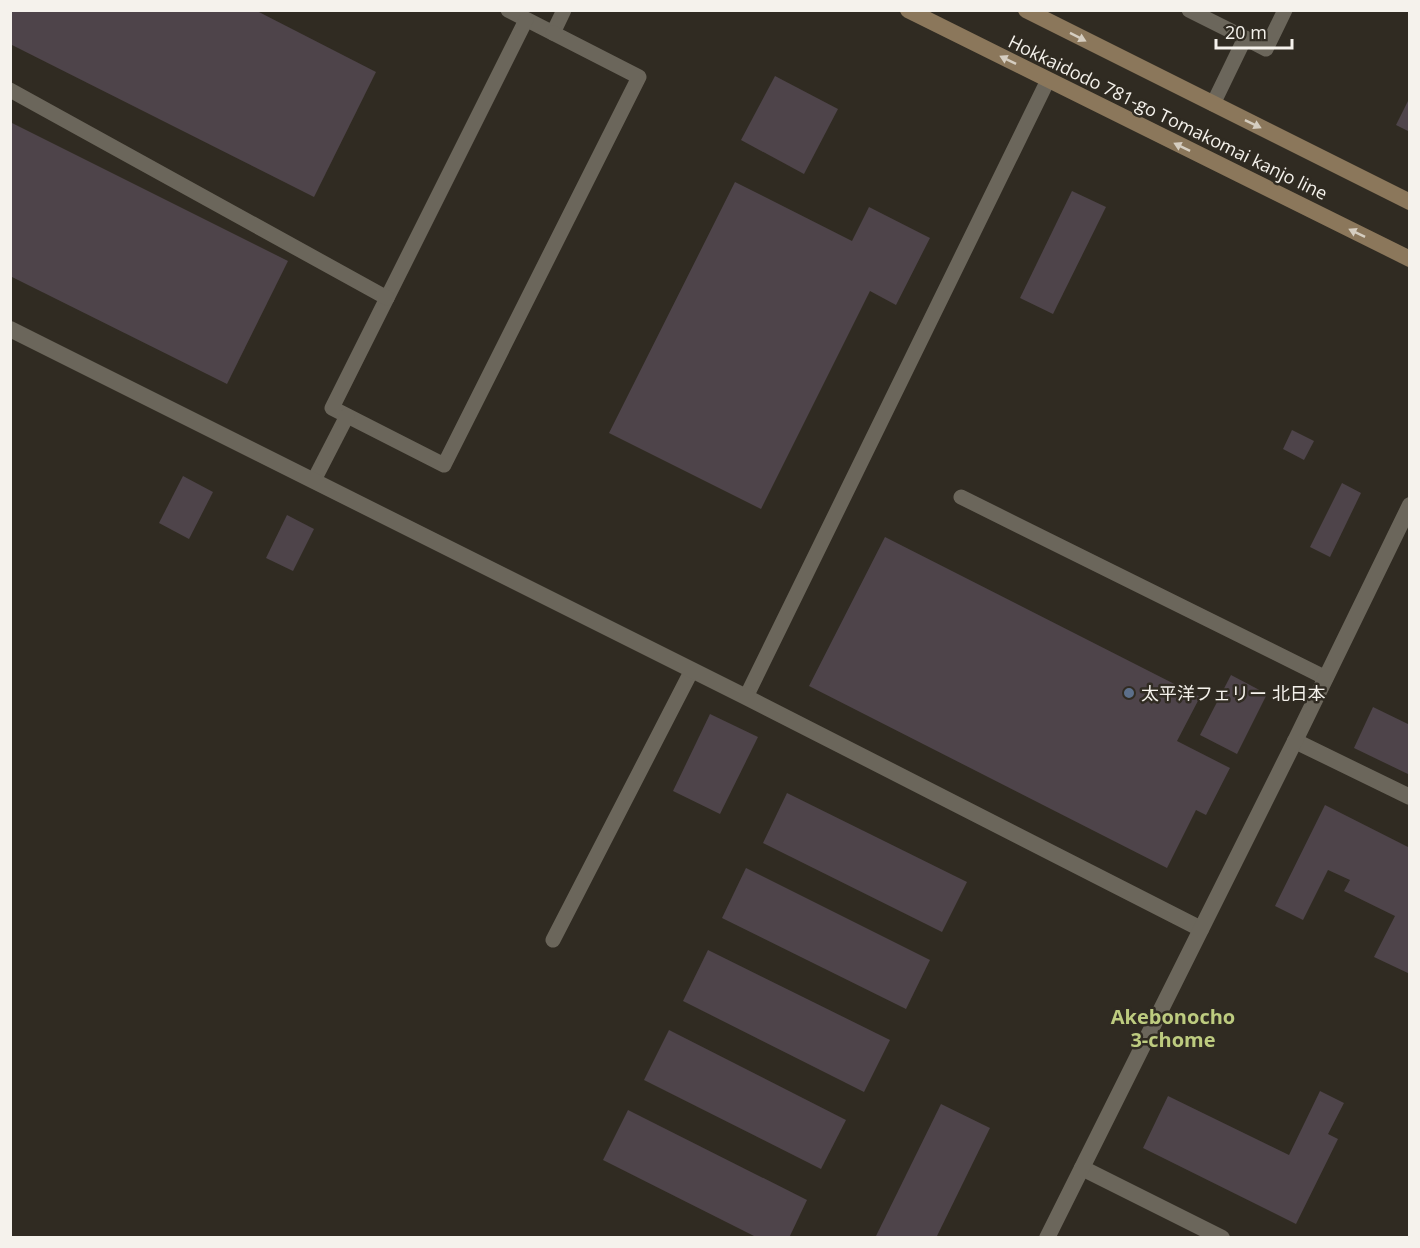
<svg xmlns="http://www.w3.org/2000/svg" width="1420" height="1248" viewBox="0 0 1420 1248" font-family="'Open Sans','Noto Sans JP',sans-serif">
<rect width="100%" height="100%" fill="#302b22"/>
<g fill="#4e444a">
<path d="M10 10H255L376 72 314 197 10 44Z"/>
<path d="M775 76 838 109 804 174 741 140Z"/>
<path d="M1408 101 1410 102V132L1396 125Z"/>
<path d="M10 122 288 261 227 384 10 276Z"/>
<path d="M735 182 852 241 869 207 930 238 896 305 870 291 761 509 609 433Z"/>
<path d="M1072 191 1106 207 1053 314 1020 298Z"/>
<path d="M1292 430 1314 441 1304 460 1283 449Z"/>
<path d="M183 476 213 492 189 539 159 523Z"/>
<path d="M1342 483 1361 493 1330 557 1310 547Z"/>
<path d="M287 515 314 529 293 571 266 558Z"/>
<path d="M885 537 1200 697 1177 741 1230 768 1206 815 1196 810 1167 868 809 686Z"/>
<path d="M1231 675 1267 694 1237 754 1200 735Z"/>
<path d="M1373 707 1410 725V775L1354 748Z"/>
<path d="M710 714 758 737 720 814 673 791Z"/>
<path d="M787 793 967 882 942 932 763 843Z"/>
<path d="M1325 805 1410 848V974L1374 957 1395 916 1344 891 1350 880 1328 870 1303 920 1275 906Z"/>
<path d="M746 868 930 960 906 1009 722 918Z"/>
<path d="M708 950 890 1040 864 1092 683 1001Z"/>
<path d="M669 1030 846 1120 821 1169 644 1080Z"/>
<path d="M1320 1091 1344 1103 1328 1134 1338 1139 1296 1224 1143 1148 1168 1096 1289 1155Z"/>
<path d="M941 1104 990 1128 936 1238H875Z"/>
<path d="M628 1110 807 1200 789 1238H758L603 1160Z"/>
</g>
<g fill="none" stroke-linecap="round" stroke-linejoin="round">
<g stroke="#6b665b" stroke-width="15">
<path d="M508 10 553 33 564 10"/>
<path d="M1189 10 1245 38"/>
<path d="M526 20 332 408 444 465 639 77 553 33"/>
<path d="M10 90 387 298"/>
<path d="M1213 104 1245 38 1266 49 1285 10"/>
<path d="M314 480 347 416"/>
<path d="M961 497 1326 678"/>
<path d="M746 697 1048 80"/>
<path d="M553 940 692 670"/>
</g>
<g stroke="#6b665b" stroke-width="16">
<path d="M10 329 746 697 1201 929"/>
<path d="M1295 741 1410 797"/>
<path d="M1082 1168 1222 1238"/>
<path d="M1047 1238 1295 741 1410 505"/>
</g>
<g stroke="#8b775b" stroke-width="16">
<path d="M908 10 1410 259"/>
<path d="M1026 10 1410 202"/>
</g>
</g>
<defs><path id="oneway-solid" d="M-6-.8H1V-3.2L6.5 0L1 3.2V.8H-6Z" transform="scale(1.5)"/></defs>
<g fill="#d5cdc0">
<use href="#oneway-solid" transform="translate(1078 37) rotate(27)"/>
<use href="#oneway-solid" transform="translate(1008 60) rotate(-154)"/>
<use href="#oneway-solid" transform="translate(1253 124) rotate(26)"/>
<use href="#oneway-solid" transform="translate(1182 147) rotate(-154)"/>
<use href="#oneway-solid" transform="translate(1357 233) rotate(-154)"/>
</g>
<circle fill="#5c6f8a" stroke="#302b22" stroke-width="2" cx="1129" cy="693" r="6"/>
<g text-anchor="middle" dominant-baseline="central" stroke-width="5" stroke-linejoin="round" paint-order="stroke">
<g font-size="18" fill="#f5f2ec" stroke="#302b22">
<text transform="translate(1168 117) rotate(26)">Hokkaidodo 781-go Tomakomai kanjo line</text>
</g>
<g font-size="18" fill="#f5f2ec" stroke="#302b22" text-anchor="start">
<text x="1141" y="693">太平洋フェリー 北日本</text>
</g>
<g font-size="20" font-weight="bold" fill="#bdcb7f" stroke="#302b22">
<text x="1173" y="1016">Akebonocho<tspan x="1173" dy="23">3-chome</tspan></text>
</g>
</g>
<rect width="1420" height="1248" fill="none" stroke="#f5f2ec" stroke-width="24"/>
<path d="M1216 39v9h76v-9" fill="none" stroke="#f5f2ec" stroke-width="3"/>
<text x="1225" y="39" font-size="18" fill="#f5f2ec" stroke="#302b22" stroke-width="4.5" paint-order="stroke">20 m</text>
</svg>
